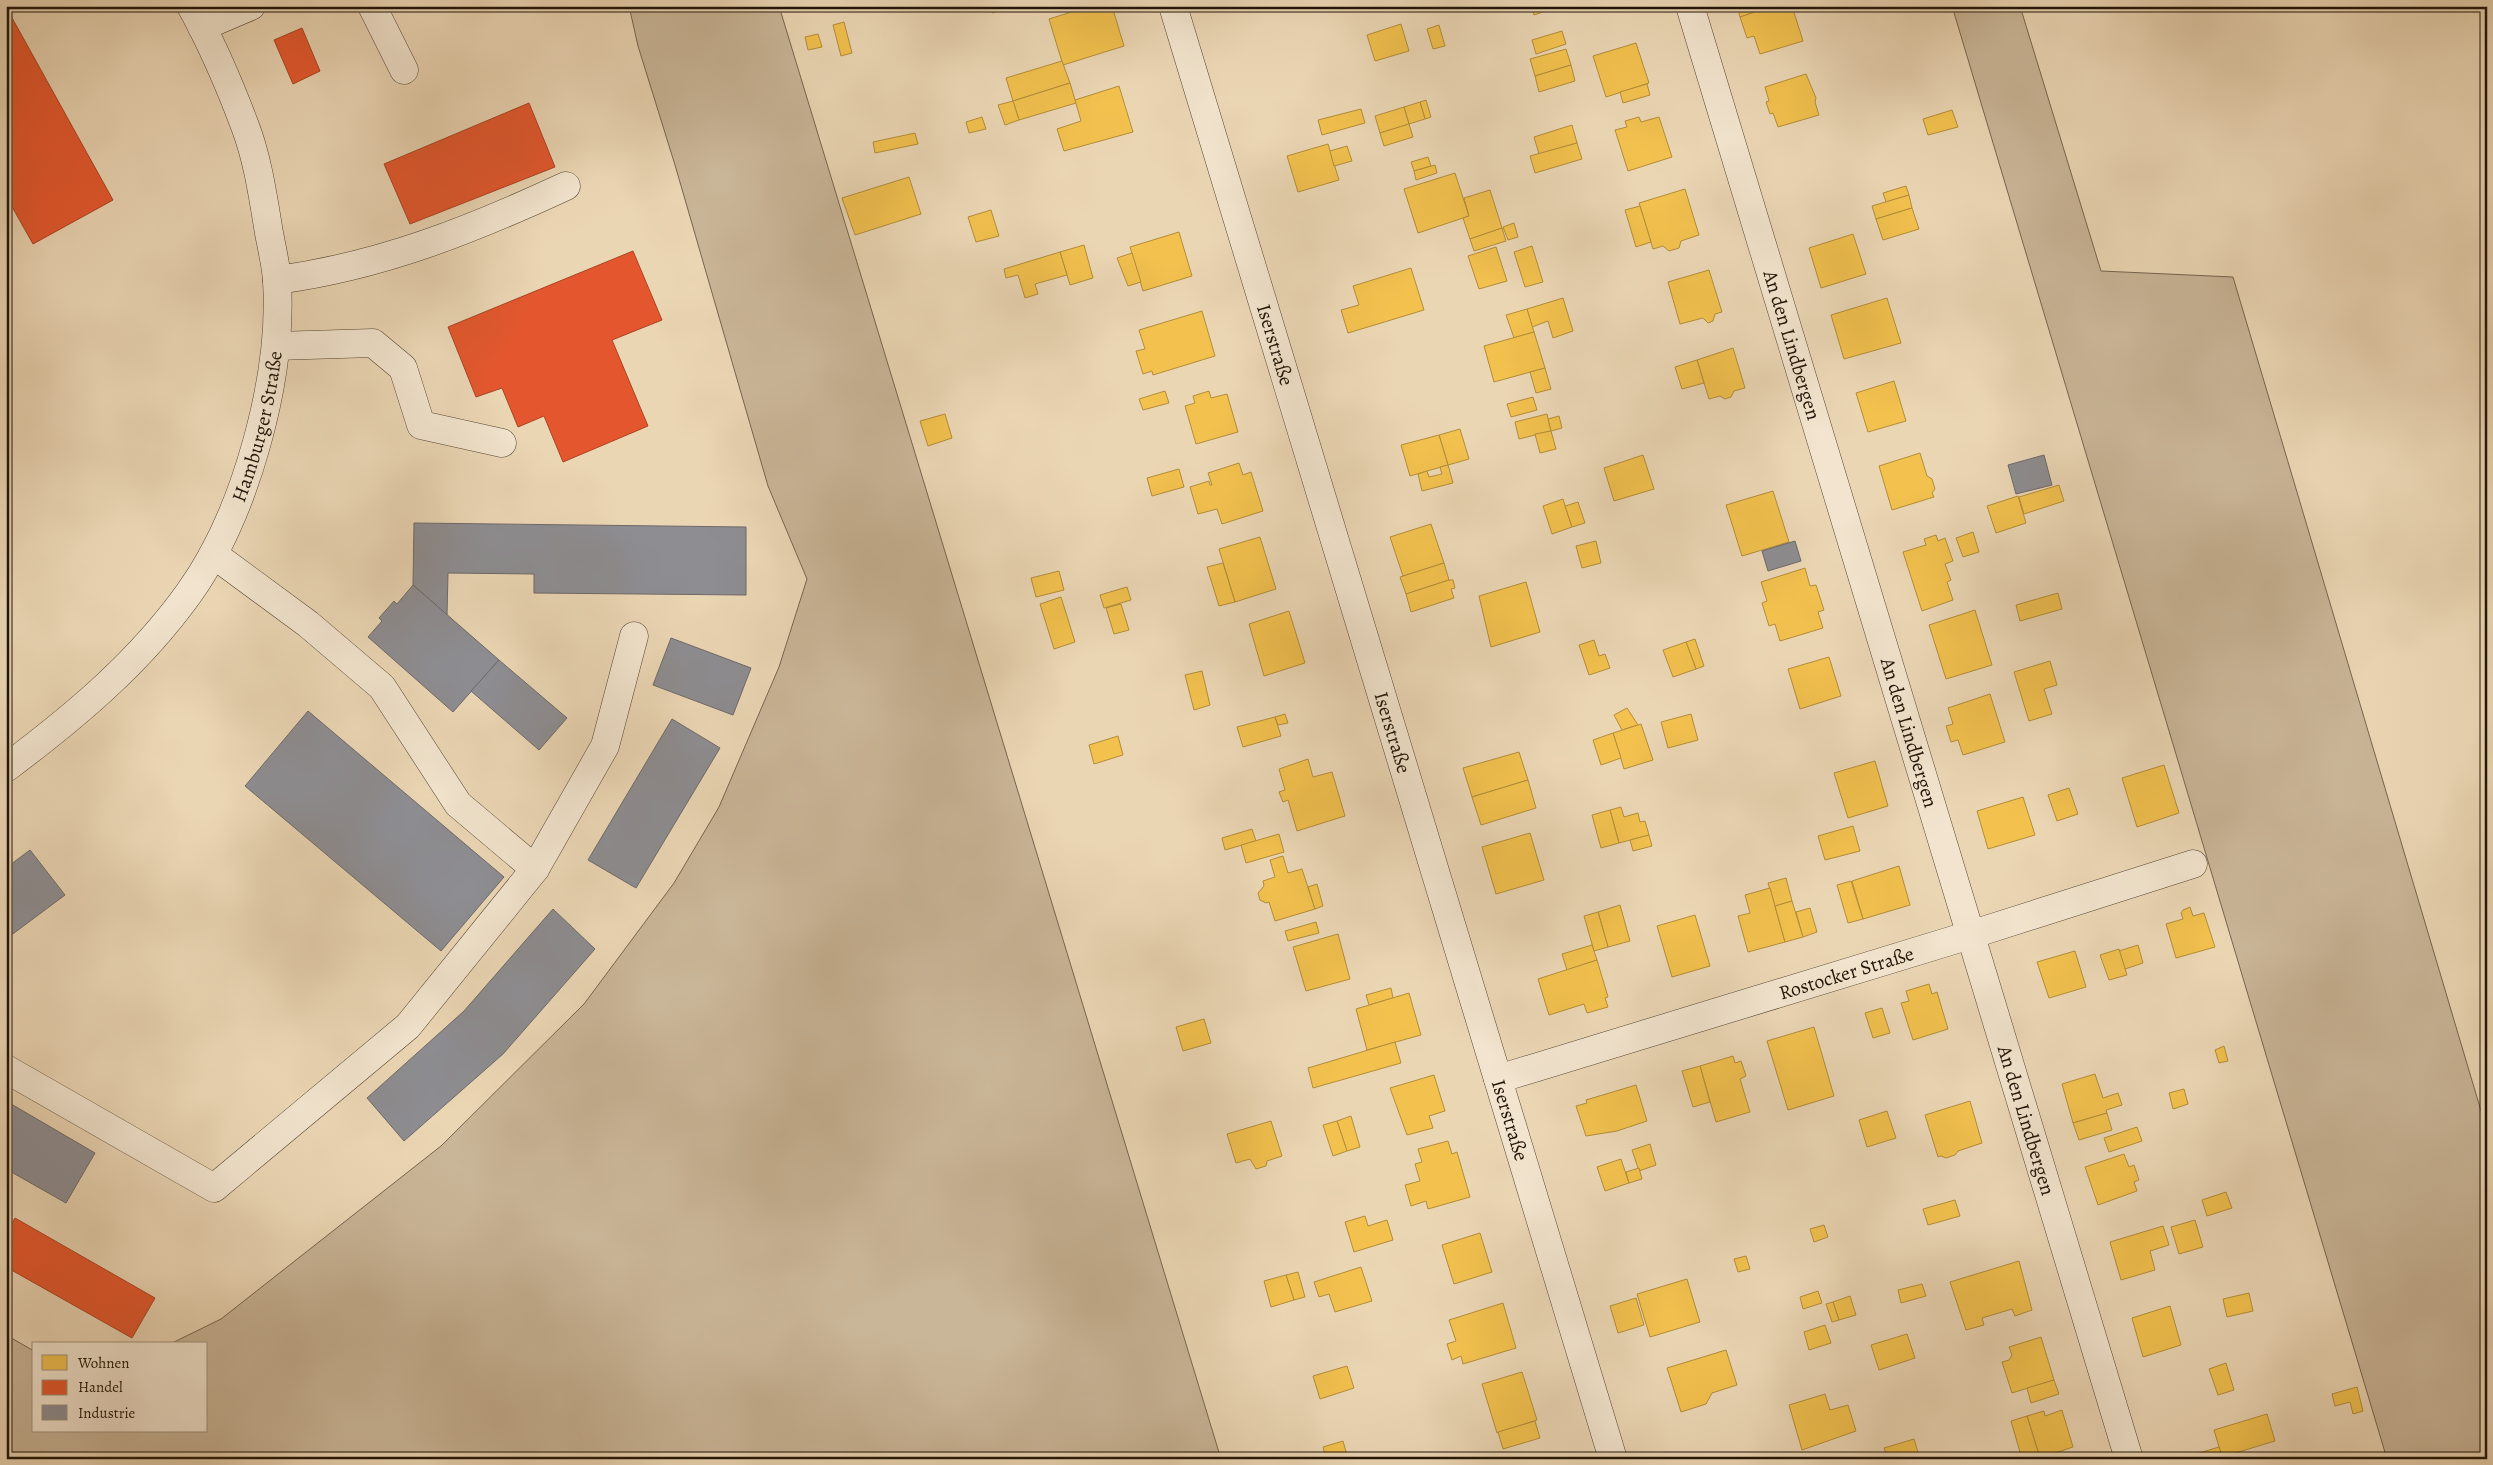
<svg xmlns="http://www.w3.org/2000/svg" width="2493" height="1465" viewBox="0 0 2493 1465" font-family="Alegreya,serif">
<rect width="100%" height="100%" fill="#ebd6b4"/>
<filter id="stains"><feTurbulence type="fractalNoise" baseFrequency=".004" numOctaves="4"/><feColorMatrix values="0 0 0 0 .2 0 0 0 0 .09 0 0 0 0 .02 0 0 0 .5 -.17"/></filter>
<radialGradient id="worn" r=".72"><stop offset=".6" stop-color="#630" stop-opacity="0"/><stop offset="1" stop-color="#630" stop-opacity=".3"/></radialGradient>
<g fill="#c9b597" stroke="#756550">
<path d="M629 6H779L1221 1459H26L6 1450V1335L34 1351V1431H206V1344H170L221 1319 441 1146 584 1004 674 883 719 807 779 667 807 579 768 486 675 165 638 46Z"/>
<path d="M1952 6H2020L2101 271 2233 277 2487 1131V1459H2387Z"/>
</g>
<g fill="#f2c14e" stroke="#b38d39">
<path d="M990 6H1016L992 13Z"/>
<path d="M1091 6H1112L1124 46 1063 65 1049 19Z"/>
<path d="M1531 6H1561L1534 15Z"/>
<path d="M1737 6H1773L1740 17Z"/>
<path d="M1773 6H1792L1803 41 1760 54 1754 36 1747 38 1740 17Z"/>
<path d="M844 22 852 53 841 56 833 25Z"/>
<path d="M1401 24 1409 51 1375 61 1367 35Z"/>
<path d="M1439 25 1445 46 1433 49 1427 29Z"/>
<path d="M1562 31 1566 44 1536 54 1532 40Z"/>
<path d="M818 34 822 47 808 50 805 37Z"/>
<path d="M1636 43 1649 83 1606 97 1593 56Z"/>
<path d="M1566 49 1571 65 1535 76 1530 59Z"/>
<path d="M1062 61 1070 83 1013 101 1006 78Z"/>
<path d="M1571 65 1575 81 1539 92 1535 76Z"/>
<path d="M1806 74 1816 98 1815 102 1819 115 1778 127 1773 113 1770 114 1766 102 1769 101 1765 87Z"/>
<path d="M1070 83 1076 103 1019 120 1013 101Z"/>
<path d="M1647 84 1650 95 1623 103 1620 92Z"/>
<path d="M1119 86 1133 132 1064 151 1057 129 1081 121 1075 100Z"/>
<path d="M1426 100 1431 117 1425 119 1420 102Z"/>
<path d="M1013 101 1019 120 1005 125 998 105Z"/>
<path d="M1420 102 1425 119 1409 124 1404 107Z"/>
<path d="M1404 107 1409 124 1380 133 1375 116Z"/>
<path d="M1361 109 1365 123 1322 135 1318 120Z"/>
<path d="M1952 110 1958 127 1928 135 1923 119Z"/>
<path d="M982 117 986 129 969 133 966 122Z"/>
<path d="M1639 117 1641 122 1659 117 1672 157 1628 171 1615 130 1627 127 1625 121Z"/>
<path d="M1409 124 1413 137 1384 146 1380 133Z"/>
<path d="M1572 125 1577 143 1539 154 1534 137Z"/>
<path d="M915 133 918 144 875 153 873 142Z"/>
<path d="M1577 143 1582 159 1535 173 1530 156Z"/>
<path d="M1328 144 1339 180 1298 192 1287 156Z"/>
<path d="M1347 146 1352 161 1334 166 1330 151Z"/>
<path d="M1428 157 1431 166 1414 171 1411 162Z"/>
<path d="M1435 165 1437 173 1416 180 1414 171Z"/>
<path d="M1455 173 1469 216 1418 233 1404 189Z"/>
<path d="M909 177 921 214 855 235 842 198Z"/>
<path d="M1906 186 1909 195 1886 202 1883 193Z"/>
<path d="M1685 189 1699 235 1681 241 1679 248 1669 251 1663 246 1653 249 1639 203Z"/>
<path d="M1490 190 1502 228 1470 239 1463 218 1469 216 1464 198Z"/>
<path d="M1909 195 1912 208 1876 219 1872 206Z"/>
<path d="M1640 206 1651 242 1636 247 1625 210Z"/>
<path d="M1912 208 1919 229 1883 240 1876 219Z"/>
<path d="M991 210 999 236 976 242 968 217Z"/>
<path d="M1514 223 1518 237 1508 240 1503 227Z"/>
<path d="M1502 228 1506 241 1474 251 1470 239Z"/>
<path d="M1179 232 1192 276 1143 291 1130 247Z"/>
<path d="M1853 234 1866 274 1821 288 1809 248Z"/>
<path d="M1084 245 1093 278 1070 285 1060 252Z"/>
<path d="M1532 246 1543 282 1525 287 1514 252Z"/>
<path d="M1496 247 1507 281 1479 289 1468 256Z"/>
<path d="M1060 252 1067 275 1035 284 1038 294 1025 298 1018 275 1006 278 1004 269Z"/>
<path d="M1132 253 1141 282 1128 286 1117 258Z"/>
<path d="M1411 268 1424 310 1348 333 1341 310 1359 305 1353 286Z"/>
<path d="M1709 270 1722 312 1715 314 1713 321 1708 323 1703 318 1680 324 1668 282Z"/>
<path d="M1563 298 1573 331 1553 338 1548 321 1532 327 1527 309Z"/>
<path d="M1887 298 1901 343 1844 359 1831 315Z"/>
<path d="M1527 309 1534 332 1514 338 1506 315Z"/>
<path d="M1202 311 1215 356 1153 375 1152 371 1143 374 1136 351 1145 349 1139 330Z"/>
<path d="M1534 332 1545 368 1494 382 1484 346Z"/>
<path d="M1733 348 1745 388 1734 391 1731 397 1725 399 1720 396 1709 399 1697 360Z"/>
<path d="M1697 360 1704 383 1682 389 1675 367Z"/>
<path d="M1545 368 1551 389 1536 393 1530 372Z"/>
<path d="M1894 381 1906 421 1868 432 1856 393Z"/>
<path d="M1165 391 1169 403 1143 410 1139 399Z"/>
<path d="M1209 391 1211 398 1227 394 1238 432 1196 444 1185 406 1195 403 1193 396Z"/>
<path d="M1533 397 1537 410 1511 417 1507 404Z"/>
<path d="M945 414 952 438 928 446 920 421Z"/>
<path d="M1547 414 1551 431 1519 439 1515 422Z"/>
<path d="M1559 416 1562 428 1551 431 1548 419Z"/>
<path d="M1460 429 1469 459 1448 465 1439 435Z"/>
<path d="M1551 431 1556 449 1540 453 1535 434Z"/>
<path d="M1439 435 1448 465 1410 476 1401 445Z"/>
<path d="M1920 453 1927 476 1932 479 1935 489 1932 493 1934 497 1892 510 1879 466Z"/>
<path d="M1643 455 1654 489 1614 501 1604 468Z"/>
<path d="M1239 463 1243 475 1251 472 1263 511 1222 524 1217 509 1198 514 1190 487 1209 481 1210 485H1212L1208 473Z"/>
<path d="M1448 465 1453 483 1422 491 1418 474 1427 471 1429 477 1442 474 1440 467Z"/>
<path d="M1179 469 1184 487 1152 496 1147 478Z"/>
<path d="M2059 485 2064 501 2024 514 2019 497Z"/>
<path d="M1773 491 1789 542 1742 556 1726 505Z"/>
<path d="M2018 496 2026 523 1996 533 1987 506Z"/>
<path d="M1563 499 1572 527 1552 534 1543 506Z"/>
<path d="M1578 502 1585 523 1572 527 1565 506Z"/>
<path d="M1431 524 1444 563 1403 576 1390 537Z"/>
<path d="M1973 532 1979 552 1963 557 1956 538Z"/>
<path d="M1936 535 1938 541 1945 538 1953 561 1945 564 1951 580 1947 582 1953 600 1922 611 1903 552 1926 545 1924 539Z"/>
<path d="M1260 537 1276 589 1235 602 1219 549Z"/>
<path d="M1596 541 1601 563 1582 568 1576 546Z"/>
<path d="M1223 563 1235 602 1219 606 1207 567Z"/>
<path d="M1444 563 1449 580 1406 594 1400 577Z"/>
<path d="M1805 568 1810 586 1816 585 1824 610 1818 612 1823 628 1780 641 1775 624 1769 626 1762 603 1767 601 1761 582Z"/>
<path d="M1059 571 1064 590 1036 597 1031 578Z"/>
<path d="M1449 580H1453L1455 588 1451 589 1454 598 1411 612 1406 594Z"/>
<path d="M1526 582 1540 632 1491 647 1479 596Z"/>
<path d="M1127 587 1131 600 1104 608 1100 595Z"/>
<path d="M2058 593 2062 609 2020 621 2016 605Z"/>
<path d="M1061 597 1075 642 1054 649 1040 604Z"/>
<path d="M1121 604 1129 630 1114 634 1106 608Z"/>
<path d="M1975 610 1992 665 1946 679 1929 625Z"/>
<path d="M1289 611 1305 663 1264 676 1249 624Z"/>
<path d="M1695 639 1704 666 1696 669 1686 642Z"/>
<path d="M1594 640 1599 656 1605 654 1610 668 1589 675 1579 645Z"/>
<path d="M1686 642 1696 669 1673 677 1663 650Z"/>
<path d="M1829 657 1841 696 1800 709 1788 669Z"/>
<path d="M2050 661 2057 685 2044 689 2052 714 2029 721 2014 672Z"/>
<path d="M1202 671 1210 705 1194 710 1185 675Z"/>
<path d="M1990 694 2005 742 1963 755 1958 740 1951 742 1946 726 1953 724 1948 708Z"/>
<path d="M1627 708 1638 725 1622 730 1614 715Z"/>
<path d="M1285 714 1288 723 1278 725 1275 717Z"/>
<path d="M1691 714 1698 740 1668 748 1661 722Z"/>
<path d="M1275 717 1281 736 1243 747 1237 727Z"/>
<path d="M1641 724 1653 760 1624 769 1613 733Z"/>
<path d="M1613 733 1621 758 1601 765 1593 740Z"/>
<path d="M1118 736 1123 755 1094 764 1089 745Z"/>
<path d="M1519 752 1528 780 1472 797 1463 768Z"/>
<path d="M1308 759 1313 777 1332 772 1345 816 1297 831 1288 800 1283 802 1279 792 1285 790 1279 769Z"/>
<path d="M1875 761 1888 806 1848 818 1834 773Z"/>
<path d="M2164 765 2179 813 2137 827 2122 778Z"/>
<path d="M1528 780 1536 808 1481 825 1472 797Z"/>
<path d="M2069 788 2078 814 2057 821 2048 795Z"/>
<path d="M2023 797 2035 835 1988 849 1977 811Z"/>
<path d="M1621 807 1624 817 1638 813 1640 822 1645 821 1649 835 1619 843 1610 810Z"/>
<path d="M1610 810 1619 843 1601 848 1592 815Z"/>
<path d="M1853 826 1860 851 1825 860 1818 836Z"/>
<path d="M1252 829 1256 841 1225 850 1222 838Z"/>
<path d="M1530 833 1544 880 1496 894 1482 847Z"/>
<path d="M1279 834 1284 852 1246 863 1241 845Z"/>
<path d="M1649 835 1652 846 1633 851 1630 840Z"/>
<path d="M1283 856 1288 873 1302 869 1315 909 1275 921 1269 902 1266 903 1260 900 1258 893 1264 886 1263 881 1275 877 1270 860Z"/>
<path d="M1899 866 1910 905 1863 919 1852 881Z"/>
<path d="M1786 878 1792 901 1775 906 1768 883Z"/>
<path d="M1851 881 1863 919 1848 923 1837 885Z"/>
<path d="M1317 884 1323 906 1315 909 1308 887Z"/>
<path d="M1770 888 1785 942 1748 952 1738 916 1750 913 1745 895Z"/>
<path d="M1792 901 1803 937 1785 942 1775 906Z"/>
<path d="M1620 905 1630 941 1608 947 1598 912Z"/>
<path d="M2190 907 2193 916 2204 913 2215 947 2176 958 2166 924 2183 919 2181 913 2183 910Z"/>
<path d="M1810 908 1817 932 1803 937 1796 912Z"/>
<path d="M1598 912 1608 947 1594 951 1584 916Z"/>
<path d="M1695 915 1710 966 1672 977 1657 926Z"/>
<path d="M1316 922 1319 933 1288 941 1285 931Z"/>
<path d="M1338 934 1350 979 1306 991 1293 947Z"/>
<path d="M1592 945 1597 960 1567 970 1562 954Z"/>
<path d="M2138 945 2143 963 2125 969 2119 951Z"/>
<path d="M2119 949 2127 975 2109 980 2100 955Z"/>
<path d="M2075 951 2086 987 2049 998 2037 962Z"/>
<path d="M1597 960 1608 997 1605 998 1608 1007 1587 1013 1584 1004 1549 1015 1538 979Z"/>
<path d="M1929 984 1932 994 1937 992 1948 1029 1913 1040 1901 1003 1909 1001 1906 991Z"/>
<path d="M1391 988 1393 998 1369 1005 1366 995Z"/>
<path d="M1409 993 1421 1035 1367 1050 1356 1009Z"/>
<path d="M1882 1008 1890 1033 1873 1038 1865 1013Z"/>
<path d="M1204 1019 1211 1043 1183 1051 1176 1027Z"/>
<path d="M1814 1027 1834 1096 1788 1110 1767 1041Z"/>
<path d="M1395 1042 1401 1063 1313 1088 1308 1068Z"/>
<path d="M2224 1046 2228 1061 2219 1063 2215 1050Z"/>
<path d="M1733 1056 1735 1063 1741 1061 1746 1076 1740 1079 1750 1112 1716 1122 1700 1066Z"/>
<path d="M1700 1066 1710 1102 1693 1107 1682 1071Z"/>
<path d="M2095 1074 2103 1098 2118 1093 2122 1105 2106 1110 2107 1113 2073 1123 2062 1084Z"/>
<path d="M1434 1075 1445 1111 1429 1116 1433 1128 1407 1135 1390 1088Z"/>
<path d="M1636 1085 1647 1121 1617 1131 1586 1136 1576 1106 1587 1103 1586 1100Z"/>
<path d="M2184 1089 2188 1104 2173 1109 2169 1093Z"/>
<path d="M1970 1101 1982 1143 1958 1151 1955 1155 1946 1158 1941 1156 1938 1157 1925 1115Z"/>
<path d="M1887 1111 1896 1138 1867 1147 1859 1120Z"/>
<path d="M2107 1113 2112 1130 2079 1140 2073 1123Z"/>
<path d="M1351 1116 1360 1147 1347 1151 1337 1121Z"/>
<path d="M1271 1121 1282 1156 1267 1161 1266 1166 1256 1169 1250 1159 1236 1163 1227 1134Z"/>
<path d="M1337 1121 1347 1151 1333 1156 1323 1125Z"/>
<path d="M2137 1127 2142 1141 2109 1152 2104 1138Z"/>
<path d="M1448 1141 1452 1154 1457 1152 1470 1197 1428 1209 1426 1201 1411 1206 1405 1185 1420 1181 1415 1164 1422 1162 1418 1149Z"/>
<path d="M1650 1144 1656 1165 1639 1171 1632 1150Z"/>
<path d="M2124 1154 2129 1167 2134 1165 2139 1180 2134 1182 2137 1191 2098 1205 2085 1167Z"/>
<path d="M1621 1159 1629 1183 1605 1191 1597 1167Z"/>
<path d="M1639 1168 1642 1179 1629 1183 1626 1172Z"/>
<path d="M2226 1192 2232 1208 2207 1216 2202 1200Z"/>
<path d="M1955 1200 1960 1216 1928 1225 1923 1209Z"/>
<path d="M1365 1216 1368 1226 1387 1220 1393 1240 1354 1252 1345 1222Z"/>
<path d="M2195 1220 2203 1247 2179 1254 2171 1227Z"/>
<path d="M1824 1225 1828 1237 1814 1242 1810 1229Z"/>
<path d="M2163 1226 2169 1245 2150 1251 2155 1270 2121 1280 2110 1242Z"/>
<path d="M1480 1233 1492 1272 1454 1284 1442 1245Z"/>
<path d="M1746 1256 1750 1269 1738 1272 1734 1259Z"/>
<path d="M2019 1261 2032 1310 2015 1316 2012 1309 1982 1318 1984 1325 1966 1330 1950 1282Z"/>
<path d="M1361 1267 1372 1301 1335 1312 1329 1294 1319 1297 1314 1282Z"/>
<path d="M1298 1272 1305 1297 1294 1300 1286 1275Z"/>
<path d="M1286 1275 1294 1300 1271 1307 1264 1281Z"/>
<path d="M1687 1279 1700 1322 1650 1337 1637 1294Z"/>
<path d="M1922 1284 1926 1296 1901 1303 1898 1290Z"/>
<path d="M1818 1291 1822 1303 1803 1309 1800 1297Z"/>
<path d="M2249 1293 2253 1311 2227 1317 2223 1299Z"/>
<path d="M1850 1296 1856 1315 1839 1320 1833 1302Z"/>
<path d="M1636 1298 1644 1325 1618 1333 1610 1306Z"/>
<path d="M1833 1302 1839 1320 1832 1322 1826 1304Z"/>
<path d="M1503 1303 1516 1348 1463 1364 1461 1356 1452 1360 1447 1344 1456 1341 1449 1320Z"/>
<path d="M2170 1306 2181 1345 2143 1357 2132 1318Z"/>
<path d="M1825 1325 1831 1343 1809 1350 1804 1332Z"/>
<path d="M1907 1334 1915 1358 1879 1370 1871 1345Z"/>
<path d="M2041 1337 2054 1380 2012 1393 2002 1362 2009 1360 2012 1355 2009 1347Z"/>
<path d="M1726 1350 1737 1385 1712 1393 1706 1404 1681 1412 1667 1368Z"/>
<path d="M2226 1363 2234 1390 2218 1395 2209 1369Z"/>
<path d="M1347 1366 1354 1388 1320 1399 1313 1376Z"/>
<path d="M1522 1372 1537 1420 1497 1433 1482 1384Z"/>
<path d="M2054 1380 2059 1394 2031 1403 2027 1388Z"/>
<path d="M2357 1387 2363 1411 2353 1414 2350 1402 2335 1406 2332 1394Z"/>
<path d="M1825 1394 1830 1410 1848 1405 1856 1431 1802 1450 1789 1405Z"/>
<path d="M2062 1410 2073 1447 2040 1458 2027 1416 2044 1411 2045 1416Z"/>
<path d="M2267 1414 2275 1441 2222 1457 2214 1430Z"/>
<path d="M2027 1416 2040 1458 2037 1459H2022L2011 1421Z"/>
<path d="M1535 1421 1540 1438 1503 1449 1498 1432Z"/>
<path d="M1914 1439 1920 1459H1888L1884 1448Z"/>
<path d="M1343 1441 1348 1459H1326L1323 1447Z"/>
<path d="M2219 1447 2223 1459H2179Z"/>
<path d="M1546 1453 1548 1459H1528Z"/>
</g>
<g fill="#e4572e" stroke="#aa4323">
<path d="M6 7 113 200 33 244 6 196Z"/>
<path d="M302 28 320 71 293 84 274 40Z"/>
<path d="M529 103 555 167 410 224 384 164Z"/>
<path d="M633 251 662 320 612 340 648 426 563 462 544 416 518 427 502 388 476 397 448 327Z"/>
<path d="M15 1218 155 1298 132 1338 6 1267V1234Z"/>
</g>
<g fill="#8d8d92" stroke="#6d6969">
<path d="M2044 455 2052 485 2016 494 2008 465Z"/>
<path d="M414 523 746 527V595L534 593V574L448 573 447 615 413 585Z"/>
<path d="M1795 541 1801 561 1768 571 1762 551Z"/>
<path d="M413 585 499 660 453 712 368 637 382 621 379 618 394 601 397 604Z"/>
<path d="M671 638 751 668 733 715 653 685Z"/>
<path d="M499 660 567 718 539 750 471 691Z"/>
<path d="M308 711 504 877 441 951 245 786Z"/>
<path d="M672 719 720 748 636 888 588 860Z"/>
<path d="M30 850 65 895 6 939V868Z"/>
<path d="M553 909 595 949 503 1054 404 1141 367 1098 464 1011Z"/>
<path d="M6 1101 95 1153 66 1203 6 1169Z"/>
</g>
<g fill="none" stroke-linecap="round" stroke-linejoin="round">
<g stroke="#544533" stroke-width="29">
<g id="minor">
<path d="M372 6 404 70"/>
<path id="s1" d="M1173 6 1613 1459"/>
<path id="s2" d="M1690 6 2129 1459"/>
<path d="M202 27 251 6"/>
<path d="M277 280C381 266 471 230 566 186"/>
<path d="M276 346 373 343 403 368 421 425 502 443"/>
<path d="M213 554 308 624 382 687 458 804 535 869"/>
<path id="s3" d="M6 768C74 717 139 663 189 593 246 514 283 377 277 281 276 265 272 249 269 233 263 197 258 160 245 126 230 86 212 44 191 6"/>
<path d="M6 1069 214 1188 408 1026 535 869 605 746 634 636"/>
<path id="s4" d="M1498 1079 1970 935 2193 864"/>
</g>
</g>
<use href="#minor" stroke="#f2e4ce" stroke-width="28"/>
</g>
<g text-anchor="middle" dominant-baseline="central" stroke-width="5" stroke-linejoin="round" paint-order="stroke">
<g font-size="20" fill="#211508" stroke="#f2e4ce">
<text stroke="none"><textPath href="#s1" startOffset="354">Iserstraße</textPath></text>
<text stroke="none"><textPath href="#s2" startOffset="354">An den Lindbergen</textPath></text>
<text stroke="none"><textPath href="#s3" startOffset="436">Hamburger Straße</textPath></text>
<text stroke="none"><textPath href="#s1" startOffset="759">Iserstraße</textPath></text>
<text stroke="none"><textPath href="#s2" startOffset="759">An den Lindbergen</textPath></text>
<text stroke="none"><textPath href="#s4" startOffset="364">Rostocker Straße</textPath></text>
<text stroke="none"><textPath href="#s1" startOffset="1164">Iserstraße</textPath></text>
<text stroke="none"><textPath href="#s2" startOffset="1164">An den Lindbergen</textPath></text>
</g>
</g>
<rect width="2493" height="1465" fill="none" stroke="#ebd6b4" stroke-width="25"/>
<rect x="8" y="8" width="2478" height="1450" fill="none" stroke="#211508" stroke-width="2.5"/>
<rect x="12" y="12" width="2468" height="1440" fill="none" stroke="#211508"/>
<rect x="32" y="1342" width="175" height="90" fill="#f2e4ce" stroke="#9e917f"/>
<rect x="42" y="1355" width="25" height="15" fill="#f2c14e" stroke="#9e917f"/>
<text x="78" y="1368" font-size="15" fill="#211508">Wohnen</text>
<rect x="42" y="1380" width="25" height="15" fill="#e4572e" stroke="#9e917f"/>
<text x="78" y="1392" font-size="15" fill="#211508">Handel</text>
<rect x="42" y="1405" width="25" height="15" fill="#8d8d92" stroke="#9e917f"/>
<text x="78" y="1418" font-size="15" fill="#211508">Industrie</text>
<rect width="100%" height="100%" filter="url(#stains)"/>
<rect width="100%" height="100%" fill="url(#worn)"/>
</svg>
